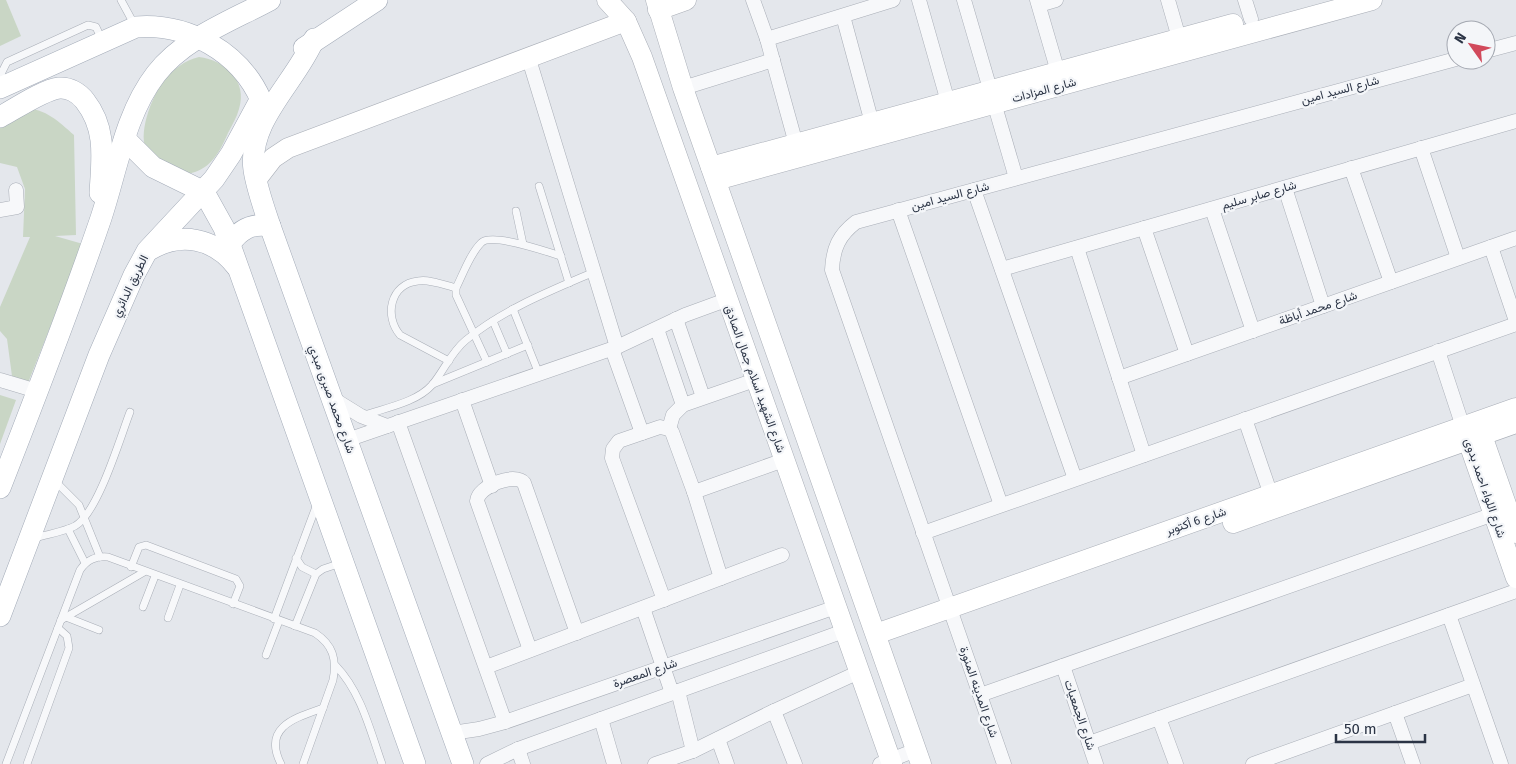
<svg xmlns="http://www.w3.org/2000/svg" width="1516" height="764" viewBox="0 0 1516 764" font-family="'Fira Sans',Vazirmatn,sans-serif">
<rect width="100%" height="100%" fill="#e4e7ec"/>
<g fill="#c9d6c5">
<path d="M0 0H6L21 36 0 46Z"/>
<path d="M199 57C225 60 248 81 239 109 237 117 232 125 228 133 221 149 213 166 195 172 182 177 171 167 160 160 157 158 150 156 148 152 136 137 152 96 163 82 172 70 185 60 199 57Z"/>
<path d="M25 108C46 109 58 121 74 135L76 235 55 236 83 244 28 383 12 376 7 339 0 331V307L30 237H23L25 189 17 167 0 163V128L14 114Z"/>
<path d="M0 395 16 400 0 444Z"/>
</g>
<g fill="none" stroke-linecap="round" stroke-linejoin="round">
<g stroke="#a9aeb7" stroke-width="8">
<g id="lane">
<path d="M121 0 134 24"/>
<path d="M5 84 1 74 7 62 88 25 96 27 102 40"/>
<path d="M539 186 569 283"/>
<path d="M516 211 523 244"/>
<path d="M513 309 539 374"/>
<path d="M493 321 507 354"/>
<path d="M449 361 400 335C384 316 390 284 418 281 430 279 444 285 456 288"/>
<path d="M487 362 456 295V288C463 274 470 254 481 243 491 232 547 252 561 256"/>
<path d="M433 384 528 345"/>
<path d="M362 416C384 408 416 403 432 385 444 371 451 352 466 340 504 309 550 291 594 272"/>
<path d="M54 480 79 505 100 557"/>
<path d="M68 529 85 563"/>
<path d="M35 538C48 534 63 532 75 526 98 513 120 438 130 412"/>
<path d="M296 558 302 567 316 574"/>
<path d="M131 567 139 547 146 545 236 579 240 586 233 604"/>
<path d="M143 607 155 576"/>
<path d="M66 617 99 630"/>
<path d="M168 618 180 585"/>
<path d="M274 619 317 504"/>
<path d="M61 620 144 572"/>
<path d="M295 626 316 574 323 569 341 563"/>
<path d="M266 655 279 621"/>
<path d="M336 666C361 692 370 730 382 764"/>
<path d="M6 764 80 570C87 560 95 556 108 557L315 633C333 645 337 659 333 680L303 764"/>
<path d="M27 764 69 648 67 636 58 628"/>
<path d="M281 764C262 727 295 718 323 708"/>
</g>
</g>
<g stroke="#a9aeb7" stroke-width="15">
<g id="street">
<path d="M753 0 767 39 796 144"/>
<path d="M919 0 948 102"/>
<path d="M964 0 1016 178"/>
<path d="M1037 0 1058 72"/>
<path d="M1168 0 1179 38"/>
<path d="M1245 0 1251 19"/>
<path d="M1039 5 1056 0"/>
<path d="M843 16 872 123"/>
<path d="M767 39 893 0"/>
<path d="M1486 51 1516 43"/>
<path d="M528 56 617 347"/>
<path d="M683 88 773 60"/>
<path d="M1421 148 1458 258"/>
<path d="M1351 168 1391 282"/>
<path d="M1285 188 1323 306"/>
<path d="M974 190 1075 479"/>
<path d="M1212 209 1253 331"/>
<path d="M0 210 17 207 16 190"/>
<path d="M898 210 1001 505"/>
<path d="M1144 228 1187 354"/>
<path d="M1491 247 1516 321"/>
<path d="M1077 248 1144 455"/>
<path d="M1002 269 1516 121"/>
<path d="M676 319 703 397"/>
<path d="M657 329 683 405"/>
<path d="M612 349 642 433"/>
<path d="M1438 351 1463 427"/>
<path d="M1119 378 1516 238"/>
<path d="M0 380 37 391"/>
<path d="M332 398 361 416 387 426"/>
<path d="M462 400 492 486"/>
<path d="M1245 419 1273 501"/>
<path d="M398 422 505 722"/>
<path d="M669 429 673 415 683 405 755 380"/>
<path d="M347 440 617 347 685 315 726 300"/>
<path d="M694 492 784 460"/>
<path d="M923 533 1516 324"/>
<path d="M664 600 612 458 613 449 619 441 660 427 669 429 672 432 694 492 721 578"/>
<path d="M643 608 672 693"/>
<path d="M1449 615 1501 764"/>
<path d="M530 650 477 501C478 486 515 472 524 483L577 633"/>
<path d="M1063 666 1096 764"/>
<path d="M486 667 782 555"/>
<path d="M678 691 693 751"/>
<path d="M980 695 1494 514"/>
<path d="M774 711 859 672"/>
<path d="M1395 713 1413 764"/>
<path d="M1159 718 1176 764"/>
<path d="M601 719 614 764"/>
<path d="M452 733 479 729 505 722 836 607"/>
<path d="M718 739 727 764"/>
<path d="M1089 743 1516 591"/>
<path d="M518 749 523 764"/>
<path d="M487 764 518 749 844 631"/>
<path d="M655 764 693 751 774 711 795 764"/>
<path d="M880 764 916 750"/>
<path d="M1004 764 832 270C833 248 839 235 856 222L1456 59"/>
<path d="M1253 764 1473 685"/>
</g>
</g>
<g stroke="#a9aeb7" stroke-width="21">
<g id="secondary">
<path d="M607 0 626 21 642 57 892 764"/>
<path d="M656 0 683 88 921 764"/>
<path d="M658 10 686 0"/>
<path d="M711 167 1233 24"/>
<path d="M256 180 273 158 288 148 626 21"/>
<path d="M716 180 1372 0"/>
<path d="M1478 424 1516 533"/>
<path d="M1464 429 1516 578"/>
<path d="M1233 523 1516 423"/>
<path d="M876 634 1516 408"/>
</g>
</g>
<g stroke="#a3abb8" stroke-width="22">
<g id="primary">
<path d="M314 39C296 82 247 121 254 170 257 189 264 208 270 226L463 764"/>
<path d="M304 48 377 0"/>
<path d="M0 88 136 27C188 23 240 52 261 100"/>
<path d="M0 117C15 109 43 90 59 88 69 87 79 93 85 101 107 129 102 159 100 193"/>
<path d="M125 139 153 167 204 192 224 228 415 764"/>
<path d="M230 244C240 229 252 223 270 226"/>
<path d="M149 250C181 231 215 238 237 267"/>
<path d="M0 488C35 398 70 309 101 218 117 170 125 114 156 74 184 38 231 21 270 0"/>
<path d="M0 616 99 355 134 275 147 251 214 179 231 154 258 104"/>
</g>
</g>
<use href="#lane" stroke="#f7f8fa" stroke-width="7"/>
<use href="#street" stroke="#f7f8fa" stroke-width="14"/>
<use href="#secondary" stroke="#fff" stroke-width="20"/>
<use href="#primary" stroke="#fff" stroke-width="21"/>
</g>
<g text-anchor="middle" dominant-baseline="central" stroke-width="4.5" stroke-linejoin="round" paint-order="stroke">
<g font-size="12" fill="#2b3445" stroke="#f4f6f9">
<text transform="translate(1044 90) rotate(-15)">شارع المزادات</text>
<text transform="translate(1340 90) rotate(-15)">شارع السيد امين</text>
<text transform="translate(1259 195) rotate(-16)">شارع صابر سليم</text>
<text transform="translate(950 196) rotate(-15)">شارع السيد امين</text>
<text transform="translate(130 286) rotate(-64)">الطريق الدائري</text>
<text transform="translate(1318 308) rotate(-19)">شارع محمد أباظة</text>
<text transform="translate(755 379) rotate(70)">شارع الشهيد اسلام جمال الصادق</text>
<text transform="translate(332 399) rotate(70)">شارع محمد صبرى مبدي</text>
<text transform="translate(1485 488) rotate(71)">شارع اللواء احمد بدوى</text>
<text transform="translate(1196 521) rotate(-19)">شارع 6 أكتوبر</text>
<text transform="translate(645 673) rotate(-19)">شارع المعصرة</text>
<text transform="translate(979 692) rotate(71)">شارع المدينه المنورة</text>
<text transform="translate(1080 715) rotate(71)">شارع الجمعيات</text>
</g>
</g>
<g transform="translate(1471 45) rotate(303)"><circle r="24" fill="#f4f6f9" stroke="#a4a8b1"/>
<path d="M0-4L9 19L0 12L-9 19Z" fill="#d1495b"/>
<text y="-8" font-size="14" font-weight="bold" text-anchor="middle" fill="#2b3445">N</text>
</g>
<path d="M1336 734v8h89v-8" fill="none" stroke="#2b3445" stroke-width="2.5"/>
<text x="1344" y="734" font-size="15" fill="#2b3445" stroke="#f4f6f9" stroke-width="4" paint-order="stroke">50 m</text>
</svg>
